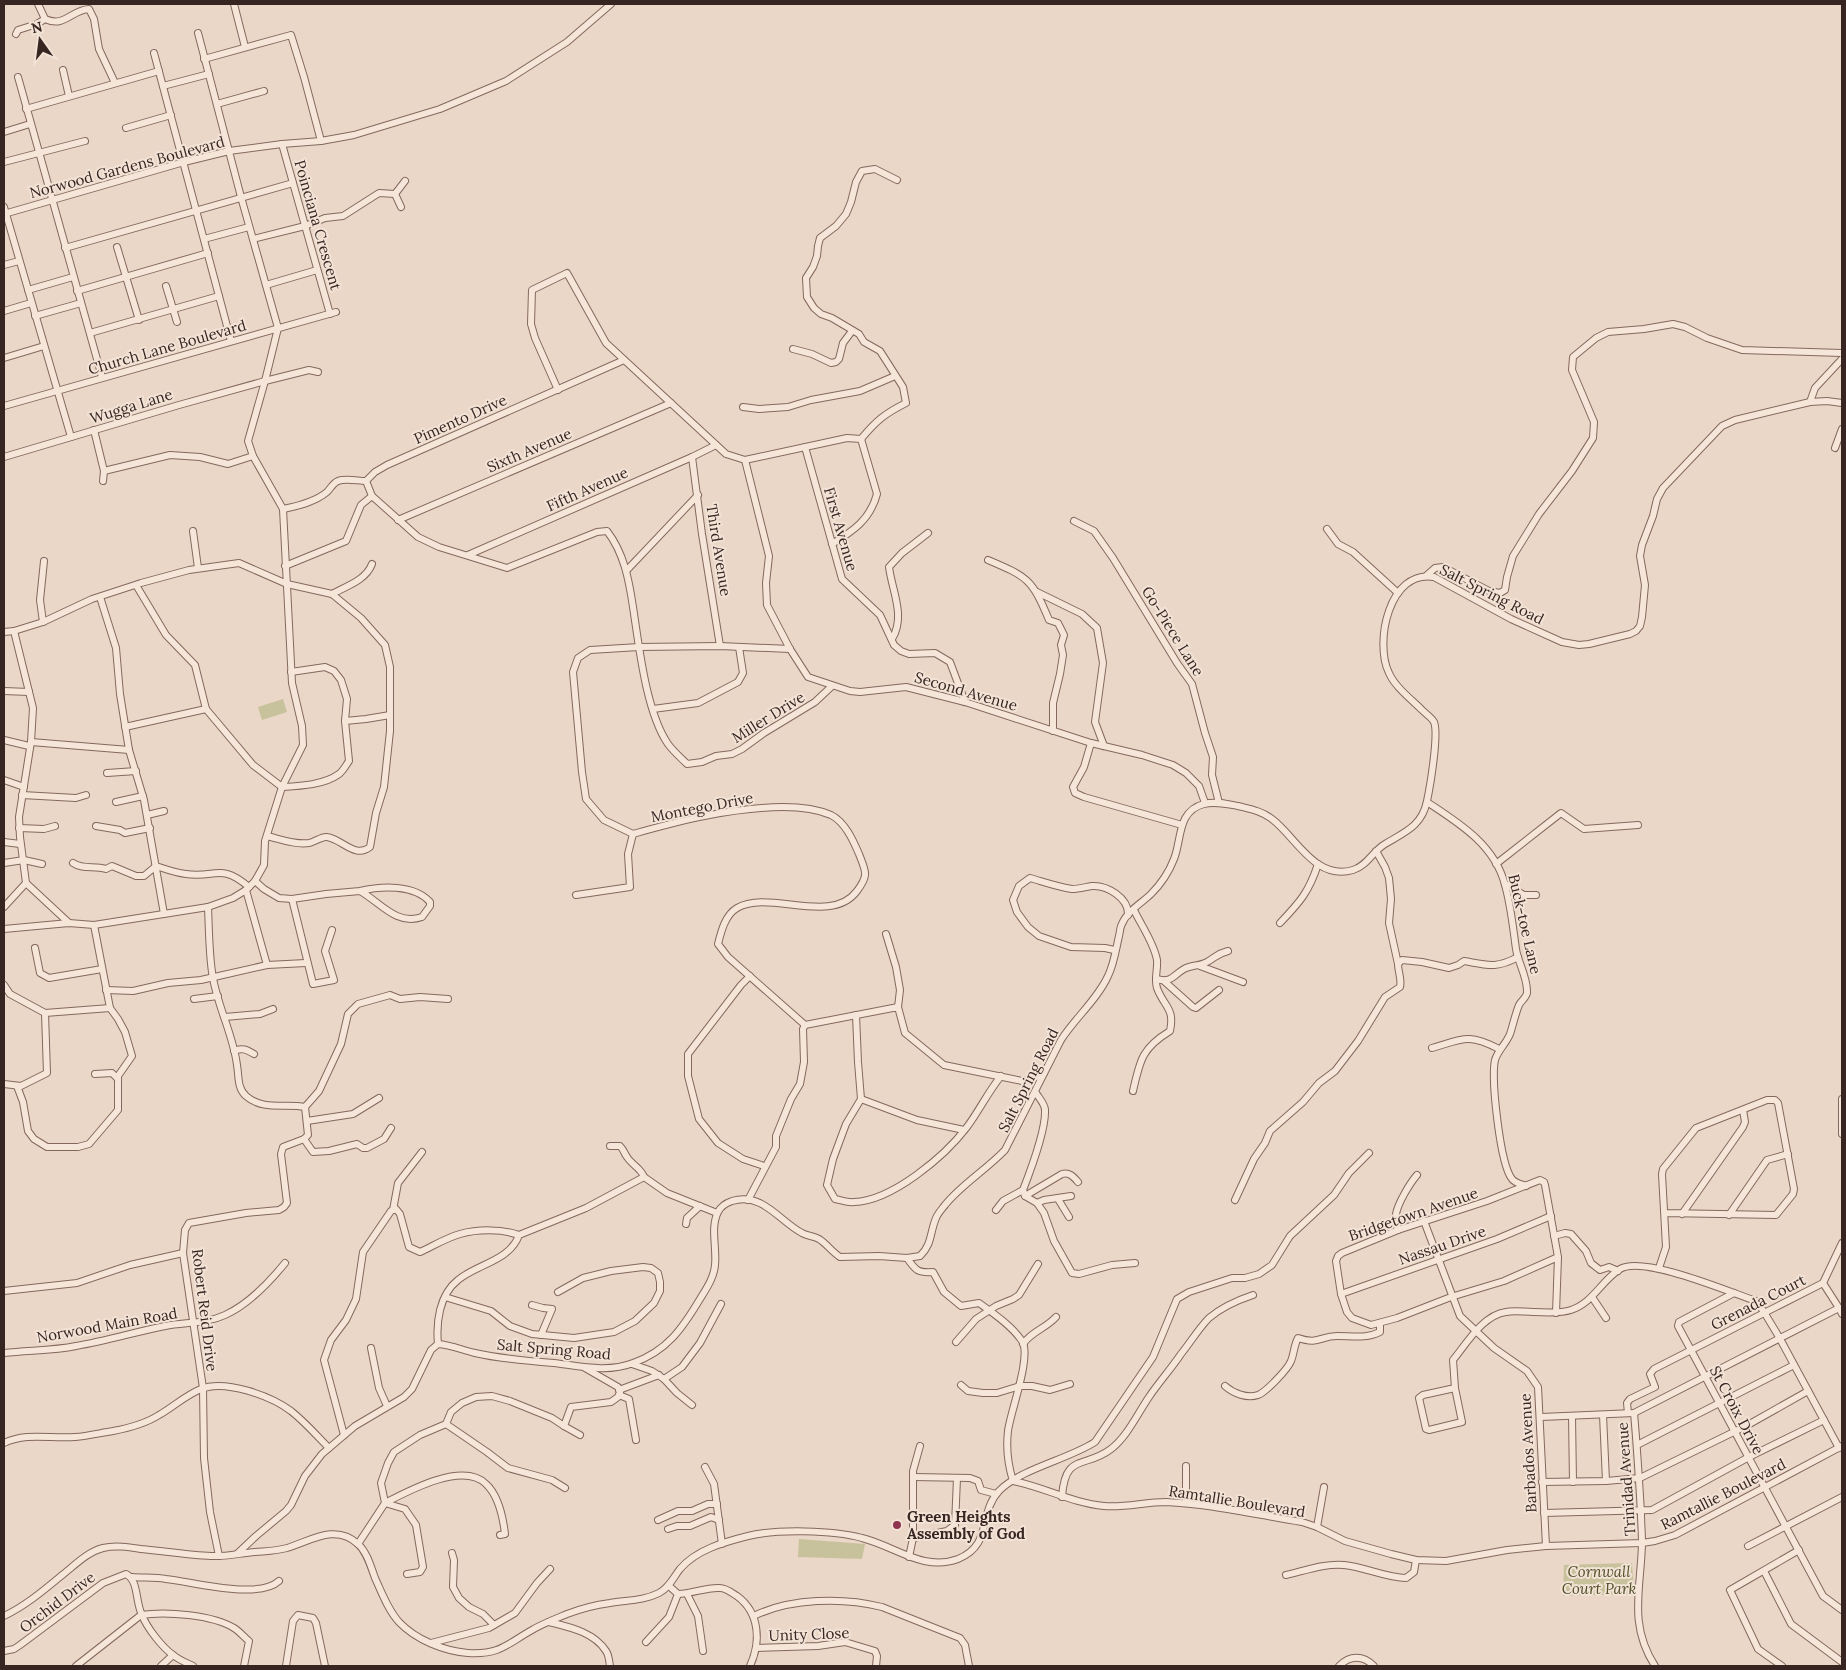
<svg xmlns="http://www.w3.org/2000/svg" width="1846" height="1670" viewBox="0 0 1846 1670" font-family="Lora,serif">
<rect width="100%" height="100%" fill="#ead7c7"/>
<g fill="#c7c19c">
<path d="M283 699 287 712 262 720 258 707Z"/>
<path d="M799 1539 865 1544 862 1559 798 1557Z"/>
<path d="M1632 1563 1634 1594 1563 1596 1564 1565Z"/>
</g>
<g fill="none" stroke-linecap="round" stroke-linejoin="round">
<g stroke="#84685e" stroke-width="8">
<g id="minor">
<path d="M38 4 45 19C65 28 71 10 89 9L94 19 99 49 115 83"/>
<path d="M234 4 245 47"/>
<path d="M16 34 18 30 37 24 45 19"/>
<path d="M154 53 231 341"/>
<path d="M204 59 291 35 304 77 321 141"/>
<path d="M63 70 69 96"/>
<path d="M18 77 102 377"/>
<path d="M163 86 209 74"/>
<path d="M217 104 264 91"/>
<path d="M26 109 159 71"/>
<path d="M126 128 171 115"/>
<path d="M4 132 30 124"/>
<path d="M282 144 330 314"/>
<path d="M4 162 85 141"/>
<path d="M395 194 401 207"/>
<path d="M4 207 71 437"/>
<path d="M4 214 184 162 229 151 282 144 321 141 354 135 440 109 506 81 567 42 611 4"/>
<path d="M204 239 249 227"/>
<path d="M253 239 305 226 325 218 343 216 379 193 395 194 405 181"/>
<path d="M117 247 139 320"/>
<path d="M65 248 293 183"/>
<path d="M4 265 19 261"/>
<path d="M266 285 317 270"/>
<path d="M166 286 177 322"/>
<path d="M28 290 73 277"/>
<path d="M77 291 208 253"/>
<path d="M4 311 31 303"/>
<path d="M35 316 81 303"/>
<path d="M90 333 219 296"/>
<path d="M793 349 812 354 831 363 836 362 839 359 843 343 852 331"/>
<path d="M4 358 44 346"/>
<path d="M558 390 535 338 531 324 532 290 567 273 606 343 726 454 745 460 847 438 861 439 877 494C870 520 853 531 832 544"/>
<path d="M1810 402 1815 388 1842 359"/>
<path d="M4 406 336 312"/>
<path d="M743 407 759 409 788 407 811 400 860 391 895 376"/>
<path d="M94 430 104 471 103 481"/>
<path d="M861 439C876 421 884 414 906 403L903 387 880 351 864 342 859 334 832 318 821 314 814 308 807 297 806 278 813 267 817 256 818 246 820 238 836 226 846 214 851 202 856 182 862 171 875 169 897 180"/>
<path d="M805 447 842 579 880 615 894 645 901 651 909 654 935 653 950 662 965 702"/>
<path d="M1835 448 1842 429"/>
<path d="M4 457 179 405 265 381 309 370 318 372"/>
<path d="M692 457 702 534 720 646"/>
<path d="M745 460 769 556 766 583 767 605 790 649 808 677 850 691 860 692 906 687 965 702 1091 743 1142 755 1173 765 1186 773 1199 786 1205 803"/>
<path d="M104 471 170 455 200 457 228 464 253 456"/>
<path d="M366 481 372 496 418 537 439 547 507 568 597 532 607 531C624 553 629 580 633 607 639 646 646 712 668 744 673 751 681 758 687 764L702 762 716 756 732 754 742 749 764 733 815 702 832 686"/>
<path d="M366 481 375 472 387 465 624 360"/>
<path d="M283 509C298 506 315 502 327 492 331 488 333 483 338 481 346 478 358 481 366 481"/>
<path d="M398 520 671 403"/>
<path d="M1074 521 1094 531 1113 558 1177 663 1192 684 1205 733 1213 757 1212 775 1219 803"/>
<path d="M1327 529 1338 544 1353 552 1398 593"/>
<path d="M193 531 198 568"/>
<path d="M468 555 692 457 716 445"/>
<path d="M988 560C1028 577 1032 579 1049 620L1058 623 1064 635 1061 645 1063 655 1060 674 1053 703V731"/>
<path d="M285 566 346 541 361 505 372 496"/>
<path d="M627 570 698 495"/>
<path d="M1426 576 1435 568 1443 567 1489 591 1500 593 1505 590 1507 577 1513 556 1539 514 1572 471 1593 438 1594 422 1572 370 1573 357 1596 338 1608 332 1644 329 1673 324 1685 327 1707 338 1742 350 1842 353"/>
<path d="M136 585 166 635 195 665 206 709"/>
<path d="M1037 592 1082 614 1097 628 1103 663 1095 722 1104 746"/>
<path d="M332 594C347 586 366 580 372 564"/>
<path d="M100 597 116 648 120 694 129 750 144 800 164 914"/>
<path d="M43 622 40 600 44 561"/>
<path d="M14 631 33 708 31 742 19 817 20 837 26 883 69 923"/>
<path d="M4 632 14 631 43 622 92 599 141 583 189 570 239 563 287 584 332 594 361 618 385 645 390 667V731L384 787 376 813 370 847C355 859 342 839 327 837 322 836 315 842 309 843 295 845 280 839 267 836"/>
<path d="M892 639C906 616 892 591 889 567L902 553 928 533"/>
<path d="M4 691 29 692"/>
<path d="M653 709 698 703 738 682 743 673 739 647"/>
<path d="M345 721 366 719 390 715"/>
<path d="M125 727 206 709 253 765 282 787C300 786 324 785 339 774 343 771 346 765 349 761L345 721 347 699 341 680 334 671 325 667 291 672"/>
<path d="M4 740 29 746"/>
<path d="M31 742 129 750"/>
<path d="M1091 743 1084 767 1073 787 1075 793 1084 797 1182 825"/>
<path d="M107 773 136 771"/>
<path d="M4 780 24 787"/>
<path d="M22 795 76 798 86 795"/>
<path d="M116 802 143 796"/>
<path d="M1427 802C1459 823 1495 845 1505 885 1511 906 1513 928 1516 949 1518 963 1528 978 1527 993 1526 998 1521 1001 1519 1005 1515 1015 1513 1025 1510 1034 1506 1044 1498 1050 1495 1060 1491 1080 1500 1164 1512 1179 1515 1183 1521 1184 1526 1186"/>
<path d="M147 815 164 811"/>
<path d="M96 826 120 830 125 833 150 828"/>
<path d="M19 828 44 829 55 826"/>
<path d="M633 834C682 820 731 808 783 807 799 807 815 808 831 815 845 822 853 840 859 854 866 872 869 875 857 891 831 926 769 889 737 908 725 915 721 932 718 944L728 957 805 1025"/>
<path d="M4 842 20 844"/>
<path d="M1376 851 1385 867 1389 878 1391 899 1389 923 1398 964"/>
<path d="M4 863 24 860 42 864"/>
<path d="M73 863C83 870 95 865 106 869L112 866 136 876H144L156 866C165 869 176 873 186 874 217 878 220 863 249 887"/>
<path d="M1496 864 1561 813 1584 829 1638 825"/>
<path d="M255 881 264 889 279 898 292 899 326 894 360 891C380 902 396 926 422 917L430 906V902C414 884 381 886 360 891"/>
<path d="M1505 884 1524 895H1536"/>
<path d="M246 890 267 965"/>
<path d="M576 895 630 887 628 854 633 834 604 820 586 799 582 772 573 672 578 658 590 650 639 647 720 646 790 649"/>
<path d="M292 899 313 984 334 980 325 951 332 930"/>
<path d="M4 907 26 883"/>
<path d="M208 907C209 929 209 951 212 972 216 1004 233 1033 237 1065 239 1076 237 1088 246 1096 263 1111 286 1103 305 1107"/>
<path d="M1280 923C1300 902 1309 892 1318 864"/>
<path d="M4 929 69 923 94 925 208 907 233 898 246 890 255 881 264 865 265 841 282 787 303 745 302 726 292 683 283 509 253 456 248 441 265 381 278 328 241 197 198 33"/>
<path d="M886 934 896 967 900 990 898 1007"/>
<path d="M35 948 40 973 49 978 102 969"/>
<path d="M1114 950 1105 948 1071 947 1039 936 1028 927 1017 912 1013 900 1019 886 1030 878C1044 882 1058 887 1072 889 1079 889 1085 887 1092 886 1107 885 1129 898 1128 915"/>
<path d="M1200 966 1243 982"/>
<path d="M750 976 741 985 688 1054V1076L699 1119 718 1143 743 1159 764 1166"/>
<path d="M1156 979C1172 983 1172 976 1184 969 1191 965 1200 966 1207 962 1216 957 1216 954 1228 951"/>
<path d="M1164 981 1193 1007 1196 1008 1219 990"/>
<path d="M4 985 10 994 45 1013 110 1008"/>
<path d="M106 990 133 991 168 983 201 980 267 965 306 963"/>
<path d="M194 999 218 996"/>
<path d="M856 1015 858 1062 861 1099 846 1124 833 1159 827 1185 835 1199C841 1200 848 1203 854 1202 892 1201 945 1156 967 1127 979 1111 988 1092 1001 1076"/>
<path d="M225 1017 260 1014 273 1009"/>
<path d="M805 1025 898 1007 905 1033 944 1065 1022 1081 1032 1079 1044 1073"/>
<path d="M1432 1048C1463 1039 1468 1033 1499 1049"/>
<path d="M234 1051C242 1047 247 1050 254 1054"/>
<path d="M95 1074 112 1073 118 1079"/>
<path d="M4 1084 21 1086 47 1073 45 1013"/>
<path d="M17 1086 23 1102 28 1131 34 1139 47 1147H78L89 1144 118 1110V1076L132 1056 125 1032 118 1019 110 1008 94 925"/>
<path d="M1133 1091C1140 1060 1142 1048 1170 1031 1175 1008 1164 1007 1157 988 1154 979 1158 969 1157 960 1154 943 1141 925 1134 910"/>
<path d="M1036 1093C1039 1098 1045 1104 1045 1110 1046 1129 1030 1172 1023 1190L1025 1196 1037 1203 1044 1213 1054 1241 1072 1273 1079 1274 1112 1265 1135 1263"/>
<path d="M861 1099 917 1120 964 1130"/>
<path d="M1842 1099V1134"/>
<path d="M307 1121 353 1114 379 1098"/>
<path d="M304 1139 313 1152 329 1151 357 1144 363 1148H367L384 1139 391 1128"/>
<path d="M610 1146H620C624 1150 624 1153 627 1157 632 1165 641 1168 644 1177"/>
<path d="M1025 1196 1062 1174C1069 1172 1073 1176 1078 1182"/>
<path d="M1058 1199 1069 1217"/>
<path d="M748 1200 776 1147V1136L791 1099 800 1084 804 1062 803 1029 805 1025"/>
<path d="M1235 1200 1254 1159 1265 1143 1270 1131 1303 1102 1319 1083 1335 1071 1358 1041 1385 997 1400 987C1402 979 1398 972 1398 964L1402 960 1422 962 1449 968 1458 965 1464 961C1487 965 1496 969 1518 957"/>
<path d="M1037 1203 1044 1200 1071 1196"/>
<path d="M393 1210 398 1183 422 1152"/>
<path d="M996 1210 1003 1201 1023 1190"/>
<path d="M1682 1214 1743 1127 1745 1122 1743 1110"/>
<path d="M1729 1215 1767 1160 1788 1154"/>
<path d="M1424 1221 1460 1316 1494 1348 1527 1371 1538 1387 1546 1546"/>
<path d="M686 1224 687 1218 700 1206"/>
<path d="M1398 1230C1397 1224 1395 1219 1396 1214 1398 1203 1410 1183 1417 1175"/>
<path d="M1554 1236 1565 1233 1571 1234 1586 1251 1591 1263 1600 1270 1609 1267 1618 1271"/>
<path d="M907 1258C916 1271 918 1273 933 1272L944 1292 961 1306 979 1303C993 1313 1012 1326 1022 1341 1032 1356 1010 1413 1008 1431 1006 1448 1008 1465 1013 1481"/>
<path d="M1659 1268 1666 1247 1662 1174 1663 1169 1696 1128 1767 1100H1775L1778 1103 1794 1189 1793 1194 1776 1215 1664 1213"/>
<path d="M1823 1283 1839 1308"/>
<path d="M4 1291 77 1283 130 1265 183 1253"/>
<path d="M1734 1293 1679 1322 1678 1326 1823 1596 1842 1610"/>
<path d="M1341 1294 1497 1239 1551 1216"/>
<path d="M445 1297 491 1311 510 1326 532 1334 574 1338 614 1332 635 1321 654 1303 660 1291V1282L658 1273 651 1268 643 1267 611 1271 583 1278 558 1292"/>
<path d="M1592 1297 1606 1318"/>
<path d="M532 1305 543 1308 552 1309 541 1335"/>
<path d="M1556 1313 1558 1257 1545 1185 1544 1182 1540 1180 1487 1201 1398 1230 1342 1253 1338 1256 1336 1261 1341 1294 1347 1312 1352 1318 1371 1325 1397 1318 1451 1297 1504 1281 1558 1257"/>
<path d="M956 1342 976 1319 996 1306 1013 1299 1019 1295 1038 1264"/>
<path d="M438 1344C436 1323 439 1295 458 1280 477 1264 510 1261 519 1235L586 1208 644 1177 667 1193 717 1213"/>
<path d="M1023 1344C1032 1331 1045 1329 1056 1317"/>
<path d="M371 1348 379 1388 387 1406"/>
<path d="M4 1353C28 1350 52 1351 76 1346 106 1341 135 1332 165 1326 185 1322 206 1324 225 1315 249 1304 268 1284 285 1263"/>
<path d="M632 1364 652 1371 664 1379 677 1393 692 1405"/>
<path d="M664 1379 682 1367 700 1343 721 1304"/>
<path d="M961 1385 968 1391 983 1393H997L1020 1386H1032L1050 1390 1070 1384"/>
<path d="M1225 1386C1233 1393 1247 1399 1258 1395 1266 1392 1288 1369 1291 1361 1294 1354 1294 1345 1298 1338 1319 1345 1320 1336 1337 1336 1352 1336 1366 1339 1380 1332V1323"/>
<path d="M1455 1388 1423 1395 1419 1398 1426 1429 1429 1430 1462 1422 1455 1388 1453 1360C1467 1343 1483 1315 1506 1312 1514 1310 1524 1312 1533 1312 1545 1312 1558 1314 1571 1310 1593 1303 1602 1280 1620 1269 1643 1255 1729 1292 1756 1301L1764 1312 1779 1337 1839 1448"/>
<path d="M619 1390 659 1375"/>
<path d="M619 1395 629 1399 636 1440"/>
<path d="M1628 1413 1627 1403 1630 1399 1655 1387 1650 1374 1654 1369 1823 1283 1842 1243"/>
<path d="M1634 1413C1637 1446 1639 1479 1641 1513 1641 1523 1642 1533 1642 1543 1641 1589 1628 1624 1655 1666"/>
<path d="M1603 1415 1606 1481"/>
<path d="M1572 1416 1573 1482"/>
<path d="M1541 1417 1634 1413 1839 1308 1842 1314"/>
<path d="M446 1424 487 1452 508 1468 552 1480 565 1488"/>
<path d="M564 1426 580 1435"/>
<path d="M344 1435 324 1360 331 1340 346 1320 356 1299 363 1252 391 1211 396 1209 400 1214 409 1247 420 1252C433 1246 446 1238 460 1234 478 1229 502 1229 519 1235"/>
<path d="M4 1443C27 1432 50 1439 75 1437 88 1436 100 1433 113 1431 129 1428 145 1424 159 1415 173 1407 186 1395 201 1389 225 1379 271 1396 291 1411 305 1422 317 1436 329 1448"/>
<path d="M1637 1445 1794 1365"/>
<path d="M705 1467 714 1484 722 1544"/>
<path d="M913 1477 970 1478 978 1481 981 1490 996 1494"/>
<path d="M1013 1481C1044 1487 1072 1503 1104 1506 1124 1508 1145 1502 1166 1502 1211 1504 1257 1515 1302 1522L1317 1527 1345 1541 1391 1554 1416 1560 1446 1561 1507 1550 1546 1546 1642 1543 1655 1541 1675 1535 1842 1446"/>
<path d="M1542 1482 1606 1481 1640 1478 1746 1426 1808 1391"/>
<path d="M1062 1497C1065 1452 1085 1469 1111 1449 1127 1437 1138 1413 1149 1397 1159 1382 1171 1369 1181 1354 1190 1343 1199 1328 1209 1318 1222 1307 1238 1300 1253 1295"/>
<path d="M1186 1503V1466"/>
<path d="M1544 1513 1652 1510 1749 1457 1824 1420"/>
<path d="M658 1520 678 1511H692L708 1504H717"/>
<path d="M1317 1527 1324 1487"/>
<path d="M668 1529 677 1526H690L711 1517 719 1520"/>
<path d="M913 1538 947 1531 955 1525 957 1478"/>
<path d="M358 1544 385 1503 381 1483 388 1463 394 1452 420 1435 446 1424 451 1412 462 1403 476 1397 492 1396 510 1401 552 1418 564 1426 571 1407 611 1402 618 1397 620 1392 618 1387 585 1368"/>
<path d="M1748 1546 1842 1497"/>
<path d="M238 1553 256 1536 286 1511 291 1505 305 1476 322 1454 355 1426 404 1397 412 1389 431 1350 438 1344C451 1345 462 1350 475 1353 501 1359 527 1361 554 1363 579 1366 608 1373 633 1363 667 1351 682 1329 700 1299 706 1289 714 1278 715 1265 717 1248 710 1228 718 1212 721 1206 726 1203 732 1201 763 1192 779 1221 802 1233 807 1236 814 1236 819 1239 827 1244 832 1252 840 1257L879 1256 907 1258 920 1256C932 1245 930 1232 936 1218 938 1213 942 1209 945 1205 962 1184 986 1170 1005 1150L1061 1040C1075 1018 1097 1000 1108 976 1114 964 1116 949 1119 936 1120 932 1120 927 1122 924 1127 911 1142 903 1151 894 1161 884 1169 872 1174 859 1182 839 1177 811 1204 804 1215 801 1228 804 1238 806 1250 809 1262 811 1272 819 1296 837 1315 881 1353 870 1367 866 1373 851 1385 844 1405 832 1422 826 1427 801 1430 787 1439 734 1434 722 1432 718 1426 714 1422 710 1411 699 1395 687 1389 673 1374 643 1389 569 1434 577L1511 619 1562 642 1579 645 1589 644 1630 634 1636 631 1640 626 1642 617 1645 585 1640 556 1642 545 1653 516 1657 499 1663 488 1722 426 1735 420 1810 402 1827 401 1842 403"/>
<path d="M452 1553 454 1560 453 1587 459 1598 469 1607 483 1614 494 1625"/>
<path d="M219 1556 210 1512 204 1458 203 1388 183 1253 185 1230 189 1223 246 1213 279 1210 284 1207 287 1203 281 1154 283 1147 304 1139 308 1135 305 1107 319 1091 341 1044 348 1014 358 1004 390 995 400 999 420 997 448 999"/>
<path d="M909 1557 913 1538V1471L920 1446"/>
<path d="M1764 1571 1791 1624 1842 1662"/>
<path d="M407 1574 420 1572 423 1567 416 1525 405 1509 385 1503C408 1491 463 1461 486 1484 499 1496 503 1517 505 1534L500 1535"/>
<path d="M1286 1575C1304 1571 1325 1563 1344 1565 1365 1567 1386 1578 1406 1578L1414 1572 1416 1560"/>
<path d="M132 1577C143 1578 155 1577 166 1579 194 1582 258 1600 279 1581"/>
<path d="M669 1586 678 1594C692 1594 706 1587 720 1588 726 1588 732 1593 737 1596 760 1613 761 1642 750 1666"/>
<path d="M687 1594 698 1616 703 1651"/>
<path d="M4 1616C25 1606 43 1591 61 1576 74 1566 87 1552 103 1548 115 1545 128 1547 141 1549 164 1551 188 1555 211 1556 225 1557 241 1553 255 1552 266 1551 276 1551 287 1548 310 1541 336 1523 358 1544 367 1552 371 1567 375 1578 382 1593 388 1610 399 1622 416 1640 444 1651 468 1653 500 1655 507 1644 532 1630 542 1624 555 1619 567 1614 580 1609 595 1605 610 1603 627 1600 643 1601 659 1593 669 1588 673 1578 680 1569 696 1550 724 1542 748 1536 776 1529 833 1530 862 1538 895 1546 923 1572 958 1559 993 1545 978 1513 999 1491 1022 1468 1067 1460 1095 1442L1153 1357 1177 1299 1189 1292 1232 1278H1245L1259 1274 1272 1265 1290 1236 1334 1195 1349 1173 1369 1153"/>
<path d="M754 1616C790 1598 843 1597 882 1607L960 1638 965 1645 969 1666"/>
<path d="M549 1622C569 1627 594 1632 606 1651 609 1655 609 1661 610 1666"/>
<path d="M646 1642 669 1617 678 1594"/>
<path d="M431 1643 489 1628 515 1613 537 1583 550 1569"/>
<path d="M756 1648 818 1646 845 1642 875 1651 877 1656 876 1666"/>
<path d="M4 1651 14 1649 20 1645 103 1583 126 1574C139 1581 135 1601 142 1615 147 1628 162 1647 173 1655 179 1660 187 1663 193 1666"/>
<path d="M76 1666 141 1615C166 1611 213 1615 234 1628 239 1631 244 1637 249 1641L244 1666"/>
<path d="M161 1666 173 1655"/>
<path d="M286 1666 293 1621 298 1615 313 1618 316 1623 325 1666"/>
<path d="M1339 1666C1350 1655 1363 1655 1374 1666"/>
<path d="M1782 1666 1758 1649 1730 1590 1799 1550"/>
</g>
</g>
<use href="#minor" stroke="#f6e6da" stroke-width="6"/>
</g>
<circle fill="#8e344d" stroke="#f2e3d6" stroke-width="2" cx="897" cy="1525" r="5"/>
<g text-anchor="middle" dominant-baseline="central" stroke-width="4" stroke-linejoin="round" paint-order="stroke">
<g font-size="15" fill="#362521" stroke="#f2e3d6">
<text transform="translate(127 167) rotate(-15)">Norwood Gardens Boulevard</text>
<text transform="translate(318 225) rotate(74)">Poinciana Crescent</text>
<text transform="translate(167 347) rotate(-16)">Church Lane Boulevard</text>
<text transform="translate(131 406) rotate(-17)">Wugga Lane</text>
<text transform="translate(460 419) rotate(-24)">Pimento Drive</text>
<text transform="translate(529 450) rotate(-23)">Sixth Avenue</text>
<text transform="translate(587 489) rotate(-24)">Fifth Avenue</text>
<text transform="translate(841 529) rotate(74)">First Avenue</text>
<text transform="translate(719 550) rotate(81)">Third Avenue</text>
<text transform="translate(1492 594) rotate(27)">Salt Spring Road</text>
<text transform="translate(1173 631) rotate(58)">Go-Piece Lane</text>
<text transform="translate(966 691) rotate(16)">Second Avenue</text>
<text transform="translate(768 717) rotate(-32)">Miller Drive</text>
<text transform="translate(702 807) rotate(-11)">Montego Drive</text>
<text transform="translate(1525 924) rotate(77)">Buck-toe Lane</text>
<text transform="translate(1028 1080) rotate(-63)">Salt Spring Road</text>
<text transform="translate(1413 1214) rotate(-19)">Bridgetown Avenue</text>
<text transform="translate(1442 1245) rotate(-19)">Nassau Drive</text>
<text transform="translate(1758 1302) rotate(-27)">Grenada Court</text>
<text transform="translate(205 1310) rotate(83)">Robert Reid Drive</text>
<text transform="translate(107 1325) rotate(-10)">Norwood Main Road</text>
<text transform="translate(554 1349) rotate(5)">Salt Spring Road</text>
<text transform="translate(1737 1410) rotate(62)">St Croix Drive</text>
<text transform="translate(1528 1453) rotate(-93)">Barbados Avenue</text>
<text transform="translate(1626 1479) rotate(-94)">Trinidad Avenue</text>
<text transform="translate(1723 1494) rotate(-27)">Ramtallie Boulevard</text>
<text transform="translate(1237 1501) rotate(9)">Ramtallie Boulevard</text>
<text transform="translate(57 1602) rotate(-37)">Orchid Drive</text>
<text transform="translate(809 1634) rotate(-2)">Unity Close</text>
</g>
<g font-size="15" font-weight="bold" fill="#362521" stroke="#f2e3d6" text-anchor="start">
<text x="907" y="1516">Green Heights<tspan x="907" dy="17">Assembly of God</tspan></text>
</g>
<g font-size="15" font-style="italic" fill="#515029" stroke="#f2e3d6">
<text x="1599" y="1571">Cornwall<tspan x="1599" dy="17">Court Park</tspan></text>
</g>
</g>
<rect width="1846" height="1670" fill="none" stroke="#362521" stroke-width="10"/>
<g transform="translate(40 40) rotate(346)" stroke="#f2e3d6" stroke-width="4" paint-order="stroke">
<path d="M0-4L9 19L0 12L-9 19Z" fill="#362521"/>
<text y="-8" font-size="14" font-weight="bold" text-anchor="middle" fill="#362521">N</text>
</g>
</svg>
